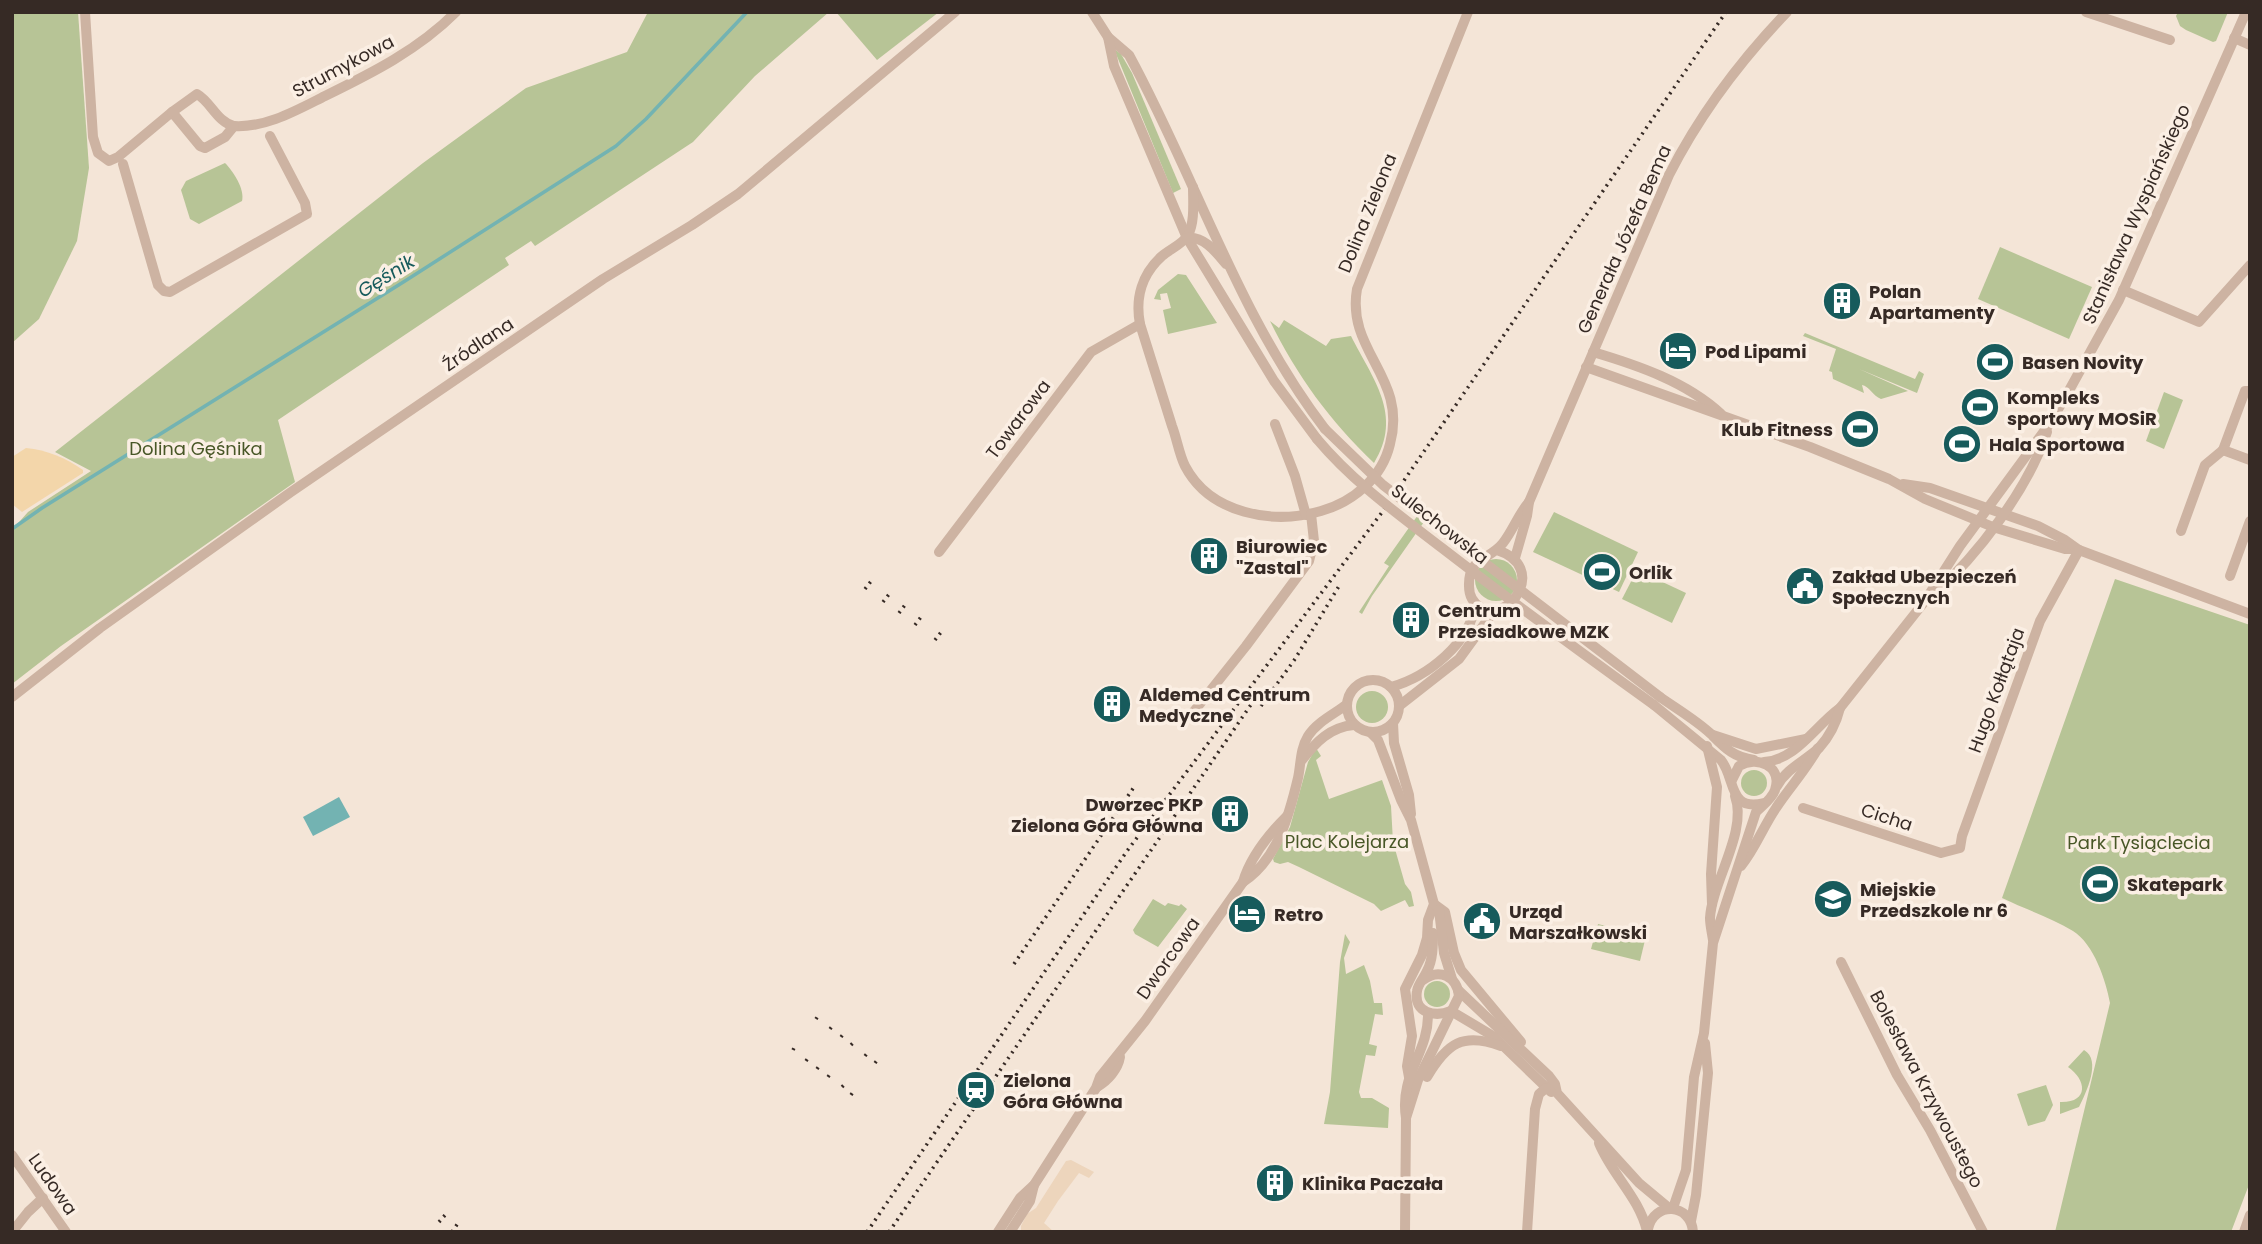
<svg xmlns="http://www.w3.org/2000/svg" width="2262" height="1244" viewBox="0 0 2262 1244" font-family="Poppins,sans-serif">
<rect width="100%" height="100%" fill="#f4e5d7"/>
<g fill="#b7c496">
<path d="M12 12H78L89 168 77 241 39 319 12 343Z"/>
<path d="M648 12H829L755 76 693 142 535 246 531 241 505 258 509 265 278 420 295 482 61 646 12 684V530L28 512 91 471 55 452 423 163 526 88 627 52Z"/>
<path d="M836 12H939L877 60Z"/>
<path d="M2178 12H2228L2216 41 2213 42 2186 30 2180 26 2176 16Z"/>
<path d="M1114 49 1121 54 1132 73 1181 189 1173 193Z"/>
<path d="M225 163C233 171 245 189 242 201L199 224 190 219 181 190 186 181Z"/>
<path d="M2000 247 2092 287 2069 339 1978 299Z"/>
<path d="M1178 274 1186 275 1217 323 1168 334 1163 310 1171 308 1167 293 1160 294 1161 300 1154 299 1158 290Z"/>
<path d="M1284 320 1326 346 1331 339 1351 336C1372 378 1404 415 1374 463 1330 421 1297 376 1270 321L1279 328Z"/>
<path d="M1805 333 1915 379 1919 371 1924 374 1917 393 1859 369 1908 391 1881 399C1873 396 1869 386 1862 385L1864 393 1833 379 1832 372 1829 371 1836 349 1803 336Z"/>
<path d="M2164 392 2183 400 2164 449 2146 441Z"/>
<path d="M1425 505 1431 512 1372 596 1362 614 1359 612 1389 566 1384 563Z"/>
<path d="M1554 512 1638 552 1619 592 1533 552Z"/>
<circle cx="1496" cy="580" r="21"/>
<path d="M1637 570 1686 593 1672 623 1622 599Z"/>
<path d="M2115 579 2250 625V1182L2231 1232H2055L2110 1003C2106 981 2094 944 2073 931 2051 918 2025 909 2002 898Z"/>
<circle cx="1372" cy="707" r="16"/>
<path d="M1316 748 1321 756 1316 760 1329 799 1382 780 1391 806 1393 842 1405 884 1411 892 1414 906 1409 907 1405 900 1381 911 1374 904 1299 867 1288 862 1280 864 1274 862 1273 859 1290 827 1308 762Z"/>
<circle cx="1754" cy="783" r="13"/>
<path d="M1153 899 1165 906 1168 903 1179 906 1181 904 1187 909 1158 947 1135 934 1133 930Z"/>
<path d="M1598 924 1646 936 1640 961 1591 949Z"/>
<path d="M1345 934 1350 942 1344 958 1346 974 1364 965 1370 981 1374 1003H1382L1383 1015 1375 1014 1369 1044 1377 1046 1375 1056 1366 1055 1359 1092 1361 1098H1372L1389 1108 1388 1128 1324 1124 1330 1092 1340 962Z"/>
<circle cx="1437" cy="994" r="13"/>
<path d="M2084 1050C2102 1060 2086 1093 2079 1107L2060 1114V1102C2089 1103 2087 1080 2068 1067Z"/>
<path d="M2046 1085 2053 1105 2045 1121 2028 1126 2017 1094Z"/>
</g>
<path fill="#f3d6aa" d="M26 448C47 450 66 458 83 470V473L22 512 12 504V457Z"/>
<path fill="#edd5bc" d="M1071 1160 1094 1172 1089 1178 1079 1173 1058 1201 1044 1223 1054 1232H1021V1226L1027 1214 1036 1208 1066 1161Z"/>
<path fill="#73b3b2" d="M339 797 350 817 313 836 303 817Z"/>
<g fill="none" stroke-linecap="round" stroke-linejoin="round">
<path stroke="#73b3b2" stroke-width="3.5" d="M12 529 42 508 405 281 616 146 646 119 747 12"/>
<g stroke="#cdb3a2" stroke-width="10">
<path d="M85 12 93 137 98 153 109 161 118 157 172 112 200 146 205 148 225 137 234 126C266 128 297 110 325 96 372 73 418 50 456 12"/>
<path d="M1092 12 1108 37 1129 55C1196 178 1239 317 1325 429"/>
<path d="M2086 12 2170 40"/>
<path d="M1108 37 1114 66 1187 238 1274 381 1317 439"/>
<path d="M2234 38 2250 45"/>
<path d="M172 112 197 94C211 102 217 122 234 126"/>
<path d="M123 164 158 285 164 291 170 292 307 214 305 203 270 136"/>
<path d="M1193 187C1193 202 1195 222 1188 235 1183 244 1170 249 1162 256 1142 274 1135 298 1140 324 1151 358 1161 392 1172 426 1177 439 1179 454 1185 466 1210 514 1273 525 1321 511 1353 502 1382 478 1390 444 1408 377 1346 352 1357 289L1468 12"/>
<path d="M1187 238C1204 236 1216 252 1226 264"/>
<path d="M2123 290 2199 322 2250 265"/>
<path d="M1593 352C1637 365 1687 382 1721 414"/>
<path d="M1586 367 1810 447 1889 479 1925 499 1993 527 2065 549H2075"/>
<path d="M2250 391H2245L2223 450 2250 460"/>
<path d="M1275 424 1295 476 1306 515"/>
<path d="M1903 484 1930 488 2038 526 2065 540 2079 550 2250 614"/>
<path d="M2181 531 2205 465 2223 450"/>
<path d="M1497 550C1549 567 1509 624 1481 608 1473 603 1469 596 1469 586 1468 557 1490 560 1503 543 1513 530 1518 515 1529 502"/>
<path d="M939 552 1091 352 1140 324"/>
<path d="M1515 558 1527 516 1529 502 1669 175C1700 114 1740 61 1787 12"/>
<path d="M2230 576 2250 521"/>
<path d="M1933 595C1978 555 2028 489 2047 432"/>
<circle cx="1373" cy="706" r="26"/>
<path d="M1391 687C1427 677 1471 643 1475 604"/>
<path d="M12 697 100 628 291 492 603 279 692 225 738 194 955 12"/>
<path d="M1660 697C1677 709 1696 720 1711 734 1725 748 1733 757 1754 760"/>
<path d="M1654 705 1721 760C1736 779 1728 812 1764 803"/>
<path d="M1399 706 1459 659 1494 611"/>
<path d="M1191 715 1246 646 1309 561 1314 541 1311 514"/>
<path d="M1393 723 1394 743 1409 795 1411 814"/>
<path d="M1370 732 1378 740 1401 800 1411 820 1434 904 1428 920 1427 938 1422 955 1405 989 1412 1036 1407 1066 1409 1077"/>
<path d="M1713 735 1756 749 1806 739"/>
<path d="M1707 746 1717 787 1711 874 1712 904"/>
<path d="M1302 760C1316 742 1330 727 1354 725"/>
<path d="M1764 762C1796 760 1815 726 1840 708L1925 601 1960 546 2048 426 2066 396 2119 300 2246 12"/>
<path d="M1777 786C1787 768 1805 761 1819 748 1830 736 1836 724 1840 708"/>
<path d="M1803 808 1941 853 1960 848 1962 836 2040 621 2079 550"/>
<path d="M1741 866C1755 849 1763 827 1776 808 1789 788 1806 770 1818 748"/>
<path d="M1243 882C1277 860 1289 816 1298 778 1301 764 1300 749 1308 736 1317 722 1334 714 1346 705"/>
<path d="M1434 904 1445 912 1454 953 1461 970 1521 1042"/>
<path d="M1439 910 1444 953 1452 979"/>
<path d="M1433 933C1433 945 1433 960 1427 971 1424 978 1418 984 1417 991 1413 1014 1436 1017 1451 1011"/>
<path d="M1713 940C1712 933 1710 925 1710 918 1712 882 1748 831 1735 796"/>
<path d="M1841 962 1897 1075 1930 1130 1983 1232"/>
<path d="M1458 990 1549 1076 1555 1084 1557 1093 1639 1183 1669 1208"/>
<path d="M1451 1011 1493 1036 1551 1092"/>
<path d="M1427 1077C1447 1043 1463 1032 1501 1046"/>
<path d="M1097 1087C1108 1081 1118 1069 1120 1057"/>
<path d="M1406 1118 1418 1080 1459 996C1457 976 1439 968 1423 980"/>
<path d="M1599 1143C1612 1175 1639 1197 1647 1231"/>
<path d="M12 1155 66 1232"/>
<path d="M1673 1208 1686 1170 1694 1077 1704 1033 1713 943 1756 812C1763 805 1772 799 1775 790 1783 766 1757 755 1739 766L1732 780"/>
<path d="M1691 1221 1696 1195 1708 1073 1705 1043"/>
<path d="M1648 1229C1654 1201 1691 1203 1693 1232"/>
<path d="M12 1232 28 1212 43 1198"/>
<path d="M998 1232 1020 1198 1034 1185 1096 1088 1100 1077 1145 1021 1243 882C1250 858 1269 834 1287 816"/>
<path d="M1010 1232 1030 1201 1034 1185"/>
<path d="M1405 1232 1406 1118C1399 1074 1429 1053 1428 1013"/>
<path d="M1527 1232 1535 1109 1539 1094 1546 1088"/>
<path d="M2244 1232 2250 1215"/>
</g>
<g stroke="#362a25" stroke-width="3.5" stroke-dasharray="2 5" stroke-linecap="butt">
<path d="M865 589 872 580"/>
<path d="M883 602 890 593"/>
<path d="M899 613 905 605"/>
<path d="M915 625 921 617"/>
<path d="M935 640 942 631"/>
<path d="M1261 706 1295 659 1339 586"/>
<path d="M1014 964 1134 787"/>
<path d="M816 1019 819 1014"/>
<path d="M830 1029 833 1025"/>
<path d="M841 1037 844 1033"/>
<path d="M851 1045 855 1041"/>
<path d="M793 1050 794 1048"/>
<path d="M865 1056 869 1051"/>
<path d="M806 1061 808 1058"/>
<path d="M875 1063 878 1059"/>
<path d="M817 1069 819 1066"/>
<path d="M828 1077 830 1074"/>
<path d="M842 1087 844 1085"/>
<path d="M851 1095 853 1092"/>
<path d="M439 1222 446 1214"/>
<path d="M452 1232 458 1223"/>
<path d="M867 1232 1127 851 1383 511 1726 12"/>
<path d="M889 1232 1261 690"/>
</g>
<g stroke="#cdb3a2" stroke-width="10">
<path d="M1325 429 1383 485 1660 697"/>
<path d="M1317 439C1353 482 1398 514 1442 548 1512 602 1583 654 1654 705"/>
</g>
</g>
<defs>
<g id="building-disc" transform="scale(2.0125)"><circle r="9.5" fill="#175b5c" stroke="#fbefe4"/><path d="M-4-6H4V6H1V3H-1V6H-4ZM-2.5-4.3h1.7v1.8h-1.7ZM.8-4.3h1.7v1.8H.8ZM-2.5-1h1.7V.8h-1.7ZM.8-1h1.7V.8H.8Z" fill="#fff"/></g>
<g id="hotel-disc" transform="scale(2.0125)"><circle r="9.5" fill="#175b5c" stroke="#fbefe4"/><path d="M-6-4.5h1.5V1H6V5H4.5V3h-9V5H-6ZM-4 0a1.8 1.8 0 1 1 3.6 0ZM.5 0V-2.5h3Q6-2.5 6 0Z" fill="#fff"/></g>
<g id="stadium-disc" transform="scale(2.0125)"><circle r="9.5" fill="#175b5c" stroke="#fbefe4"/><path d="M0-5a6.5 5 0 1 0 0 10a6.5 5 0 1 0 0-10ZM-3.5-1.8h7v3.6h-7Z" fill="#fff"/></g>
<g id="civic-disc" transform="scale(2.0125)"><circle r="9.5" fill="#175b5c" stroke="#fbefe4"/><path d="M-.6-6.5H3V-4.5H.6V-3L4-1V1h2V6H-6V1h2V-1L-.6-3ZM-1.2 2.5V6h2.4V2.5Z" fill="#fff"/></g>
<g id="school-disc" transform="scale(2.0125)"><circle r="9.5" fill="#175b5c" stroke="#fbefe4"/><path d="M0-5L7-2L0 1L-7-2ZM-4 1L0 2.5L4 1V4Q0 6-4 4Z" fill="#fff"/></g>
<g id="station-disc" transform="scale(2.0125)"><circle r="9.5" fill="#175b5c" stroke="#fbefe4"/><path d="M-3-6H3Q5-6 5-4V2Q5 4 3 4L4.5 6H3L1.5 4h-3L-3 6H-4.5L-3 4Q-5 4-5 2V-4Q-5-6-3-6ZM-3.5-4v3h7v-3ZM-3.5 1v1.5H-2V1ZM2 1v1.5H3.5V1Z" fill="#fff"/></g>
</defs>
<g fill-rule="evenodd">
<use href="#building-disc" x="1842" y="301"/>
<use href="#hotel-disc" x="1678" y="351"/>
<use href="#stadium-disc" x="1995" y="362"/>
<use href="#stadium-disc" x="1980" y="407"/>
<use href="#stadium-disc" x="1860" y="429"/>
<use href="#stadium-disc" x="1962" y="444"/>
<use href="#building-disc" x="1209" y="556"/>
<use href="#stadium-disc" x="1602" y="572"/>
<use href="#civic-disc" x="1805" y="586"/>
<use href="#building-disc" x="1411" y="620"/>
<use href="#building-disc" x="1112" y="704"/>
<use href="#building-disc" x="1230" y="814"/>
<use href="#stadium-disc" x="2100" y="884"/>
<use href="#school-disc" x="1833" y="899"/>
<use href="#hotel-disc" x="1247" y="914"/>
<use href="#civic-disc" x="1482" y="921"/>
<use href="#station-disc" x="976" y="1090"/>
<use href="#building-disc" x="1275" y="1183"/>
</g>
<g text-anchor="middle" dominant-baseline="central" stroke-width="7" stroke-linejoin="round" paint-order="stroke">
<g font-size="18" fill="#362a25" stroke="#fbefe4">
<text transform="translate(343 66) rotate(-28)">Strumykowa</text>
<text transform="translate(1367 213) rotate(-68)">Dolina Zielona</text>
<text transform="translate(2136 214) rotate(-66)">Stanisława Wyspiańskiego</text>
<text transform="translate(1624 239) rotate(-66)">Generała Józefa Bema</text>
<text transform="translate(478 344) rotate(-34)">Źródlana</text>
<text transform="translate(1018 419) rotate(-53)">Towarowa</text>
<text transform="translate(1440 524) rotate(38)">Sulechowska</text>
<text transform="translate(1996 690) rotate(-70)">Hugo Kołłątaja</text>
<text transform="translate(1887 817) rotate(18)">Cicha</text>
<text transform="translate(1168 958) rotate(-55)">Dworcowa</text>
<text transform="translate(1927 1089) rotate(62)">Bolesława Krzywoustego</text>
<text transform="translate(53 1184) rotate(55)">Ludowa</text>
</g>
<g font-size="18" font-weight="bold" fill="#362a25" stroke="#fbefe4" text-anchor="start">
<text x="1869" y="291">Polan<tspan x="1869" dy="21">Apartamenty</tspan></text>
<text x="1705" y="351">Pod Lipami</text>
<text x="2022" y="362">Basen Novity</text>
<text x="2007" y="397">Kompleks<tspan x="2007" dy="21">sportowy MOSiR</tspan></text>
<text x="1833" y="429" text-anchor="end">Klub Fitness</text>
<text x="1989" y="444">Hala Sportowa</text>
<text x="1236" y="546">Biurowiec<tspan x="1236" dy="21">"Zastal"</tspan></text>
<text x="1629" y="572">Orlik</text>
<text x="1832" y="576">Zakład Ubezpieczeń<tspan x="1832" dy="21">Społecznych</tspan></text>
<text x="1438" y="610">Centrum<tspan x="1438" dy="21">Przesiadkowe MZK</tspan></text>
<text x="1139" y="694">Aldemed Centrum<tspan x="1139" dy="21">Medyczne</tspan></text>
<text x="1203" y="804" text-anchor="end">Dworzec PKP<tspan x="1203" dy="21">Zielona Góra Główna</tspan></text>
<text x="2127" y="884">Skatepark</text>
<text x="1860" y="889">Miejskie<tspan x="1860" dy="21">Przedszkole nr 6</tspan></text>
<text x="1509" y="911">Urząd<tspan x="1509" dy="21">Marszałkowski</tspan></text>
<text x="1274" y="914">Retro</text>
<text x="1003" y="1080">Zielona<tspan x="1003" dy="21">Góra Główna</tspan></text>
<text x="1302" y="1183">Klinika Paczała</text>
</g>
<g font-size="18" fill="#485727" stroke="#fbefe4">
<text x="196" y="448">Dolina Gęśnika</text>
<text x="1347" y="841">Plac Kolejarza</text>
<text x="2139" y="842">Park Tysiąclecia</text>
</g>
<g font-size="19" font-style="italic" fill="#175b5c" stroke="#fbefe4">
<text transform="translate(386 276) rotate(-32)">Gęśnik</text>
</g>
</g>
<rect width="2262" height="1244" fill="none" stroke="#362a25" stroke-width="28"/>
</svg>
